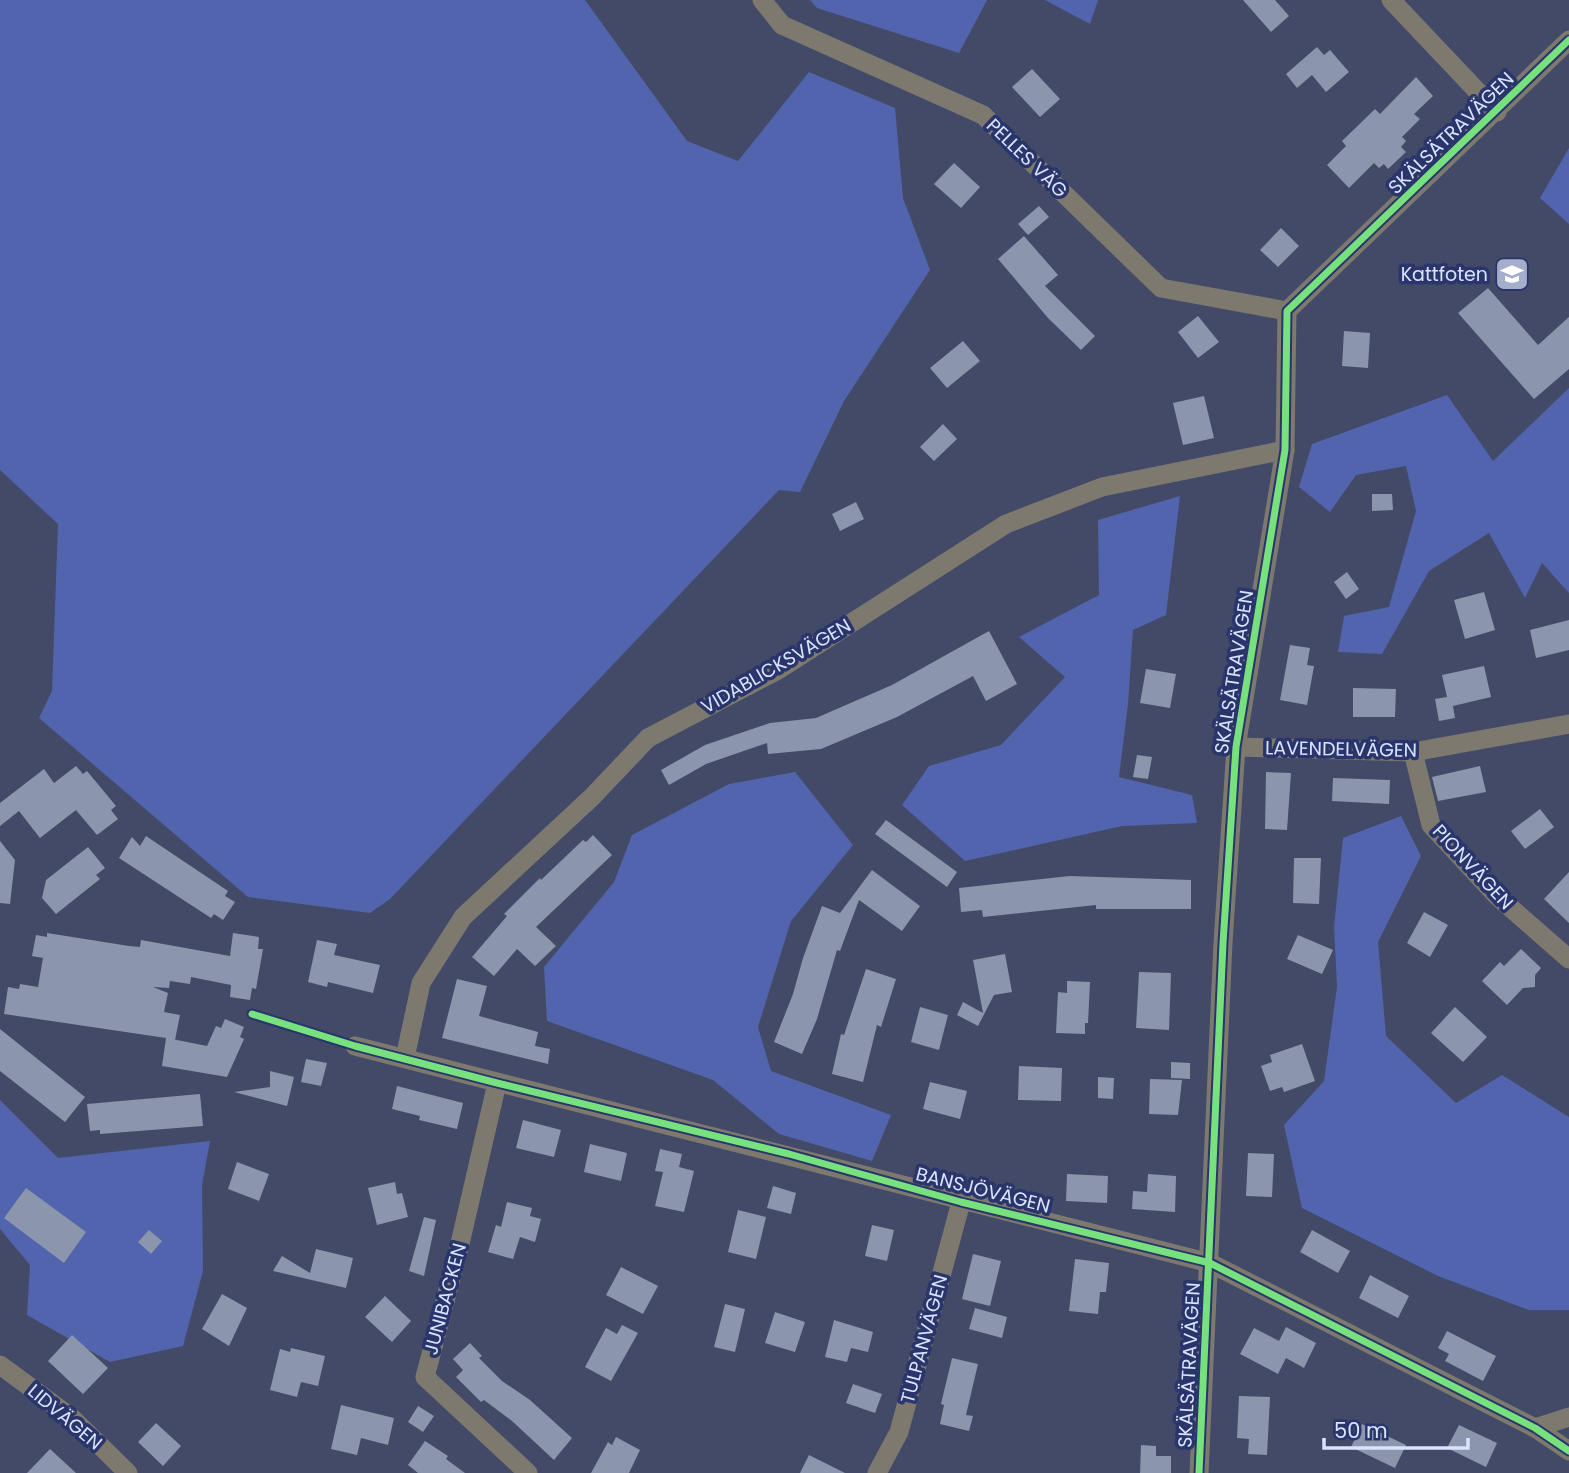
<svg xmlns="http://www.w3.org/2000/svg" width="1569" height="1473" viewBox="0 0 1569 1473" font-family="Poppins,sans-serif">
<rect width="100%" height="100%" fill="#424a68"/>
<g fill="#5264ad">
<path d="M0 0H585L687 141 738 161 809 72 895 108 903 198 930 270 844 401 800 492 779 490 390 899 370 913 248 897 39 718 52 691 58 524 0 470Z"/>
<path d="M810 0H987L959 53 817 8Z"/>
<path d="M1045 0H1098L1090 24Z"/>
<path d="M1569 148V224L1540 198Z"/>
<path d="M1569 388V593L1542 563 1525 598 1489 533 1429 571 1382 654 1338 652 1344 616 1389 607 1416 511 1406 466 1356 475 1330 512 1299 487 1312 444 1447 395 1493 461Z"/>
<path d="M1180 496 1166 615 1133 630 1128 704 1119 777 1192 795 1197 823 1122 826 965 861 902 805 929 766 1001 745 1065 677 1019 637 1099 595 1098 520Z"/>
<path d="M795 772 853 845 791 921 758 1027 771 1071 891 1115 872 1161 779 1134 713 1080 547 1021 544 967 614 882 632 835 729 784Z"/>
<path d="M1401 816 1421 856 1378 942 1386 1036 1456 1103 1502 1075 1569 1117V1310H1529L1438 1276 1302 1208 1284 1125 1324 1081 1337 987 1334 927 1343 838Z"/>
<path d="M0 1100 58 1158 210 1141 202 1185 203 1271 183 1346 110 1362 27 1315 30 1265 0 1229Z"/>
</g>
<g fill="#8b95ab">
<path d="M1243 0H1275L1289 16 1271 32Z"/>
<path d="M1317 47 1324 55 1330 50 1349 72 1326 92 1312 75 1297 88 1286 74Z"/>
<path d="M1032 69 1060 99 1040 117 1012 87Z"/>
<path d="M1416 77 1433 96 1414 114 1420 119 1402 137 1406 141 1401 147 1406 152 1388 169 1384 164 1379 168 1374 163 1349 188 1327 165 1346 146 1342 141 1375 109 1380 114Z"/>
<path d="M954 163 980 187 961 208 934 184Z"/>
<path d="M1039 206 1049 217 1028 235 1018 224Z"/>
<path d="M1281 228 1299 246 1278 267 1260 250Z"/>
<path d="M1024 236 1058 275 1045 286 1095 336 1081 350 1048 318 998 259Z"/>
<path d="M1488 288 1538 345 1569 317V369L1534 399 1458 313Z"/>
<path d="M1198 316 1219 342 1198 358 1178 332Z"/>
<path d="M1344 331 1370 333 1368 368 1342 366Z"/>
<path d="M963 341 980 361 947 388 930 368Z"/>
<path d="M1204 396 1214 438 1183 445 1173 403Z"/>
<path d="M943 424 957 439 934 461 920 447Z"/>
<path d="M1372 494H1392L1393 510 1372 511Z"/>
<path d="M856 502 864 519 840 531 832 514Z"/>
<path d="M1347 572 1359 589 1346 599 1334 582Z"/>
<path d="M1484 592 1495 630 1465 639 1454 600Z"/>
<path d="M1569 620V650L1536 658 1530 630Z"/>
<path d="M989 631 1017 684 986 701 973 676 897 717 821 749 768 754 767 743 706 764 669 785 661 770 705 745 770 723 816 718 892 685Z"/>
<path d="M1290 645 1310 648 1307 665 1314 666 1307 705 1280 700Z"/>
<path d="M1484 666 1491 697 1453 706 1455 718 1439 721 1435 699 1447 697 1442 675Z"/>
<path d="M1146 669 1176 674 1170 708 1140 703Z"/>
<path d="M1353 688 1396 689 1395 717H1353Z"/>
<path d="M1137 755 1152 757 1148 779 1133 777Z"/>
<path d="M76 766 83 774 87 771 116 806 111 810 118 819 97 835 76 810 40 838 19 811 0 826V803L44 769 54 783Z"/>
<path d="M1480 766 1486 792 1438 801 1432 777Z"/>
<path d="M1266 772 1291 773 1287 830 1265 829Z"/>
<path d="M1333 778 1390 780 1389 804 1332 801Z"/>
<path d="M1540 809 1554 827 1525 849 1511 831Z"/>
<path d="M886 820 957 872 947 887 875 834Z"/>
<path d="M593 835 612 855 536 927 556 946 535 966 517 949 494 976 472 957 507 916 504 914 540 878 541 880 583 840 586 842Z"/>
<path d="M146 836 228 891 225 896 235 902 223 920 214 914 211 918 119 858 132 837 140 846Z"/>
<path d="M0 841 15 860 10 904 0 903Z"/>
<path d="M88 847 105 868 96 875 100 879 56 914 42 898 46 880Z"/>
<path d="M1294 858H1321L1319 904 1293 903Z"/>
<path d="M872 870 920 906 902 931 859 900 840 951 837 950 817 1019 802 1054 774 1042 793 994 803 958 822 906 840 913Z"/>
<path d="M1569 872V923L1544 899Z"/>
<path d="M1070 876 1191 880V909H1096V905L983 917 982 910 961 912 959 888Z"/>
<path d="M1424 912 1448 925 1430 957 1407 943Z"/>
<path d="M47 933 129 946 140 947 141 940 230 956 233 933 259 937 258 949H263L256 989 252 988 250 1000 230 997 231 985 191 977 190 984 170 981 169 988 153 987 168 993 164 1012 180 1015 175 1040 172 1039 207 1046 216 1026 221 1028 225 1019 244 1027 240 1037 244 1039 227 1077 162 1066 166 1038 4 1014 8 987 19 989 20 984 38 987 43 958 32 956 36 935 47 937Z"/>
<path d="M1298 935 1333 950 1322 974 1287 959Z"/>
<path d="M317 940 337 944 334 955 380 965 373 993 328 982 327 987 308 982Z"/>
<path d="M1521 949 1541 968 1535 975V987L1523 988 1507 1005 1482 981 1500 962 1504 966Z"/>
<path d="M1005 954 1012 992 994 995 978 1026 957 1015 963 1002 983 1013 973 960Z"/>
<path d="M866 969 896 979 881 1027 877 1025 863 1082 832 1074 841 1034 844 1035Z"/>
<path d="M1139 972 1171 973 1169 1030 1136 1028Z"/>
<path d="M457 979 487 986 479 1016 538 1032 535 1046 550 1049 548 1064 442 1038Z"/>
<path d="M1067 981 1090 982 1088 1023H1085V1034L1056 1033 1058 992 1067 993Z"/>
<path d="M920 1007 948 1015 939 1050 911 1042Z"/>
<path d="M1455 1007 1487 1037 1463 1062 1431 1033Z"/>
<path d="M0 1029 85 1097 65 1122 0 1071Z"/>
<path d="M1302 1044 1315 1081 1284 1092 1282 1087 1270 1091 1261 1066 1272 1062 1270 1055Z"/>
<path d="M306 1059 327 1063 321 1086 301 1082Z"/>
<path d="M1171 1062 1190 1063V1079L1171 1078Z"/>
<path d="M1019 1066 1062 1068 1061 1101 1018 1100Z"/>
<path d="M270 1071 294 1077 287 1106 234 1092 270 1087Z"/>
<path d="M1098 1077 1114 1078 1113 1099 1098 1098Z"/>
<path d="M1150 1079 1182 1080 1178 1115 1149 1114Z"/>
<path d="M930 1082 967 1091 960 1119 923 1109Z"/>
<path d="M397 1086 463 1103 457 1129 419 1120 420 1116 392 1109Z"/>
<path d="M200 1094 203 1126 100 1134V1130L90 1131 87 1104Z"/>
<path d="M523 1120 561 1130 554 1157 516 1148Z"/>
<path d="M590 1144 627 1153 621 1181 584 1172Z"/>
<path d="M660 1149 682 1154 679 1167 694 1171 684 1212 655 1206 663 1172 655 1171Z"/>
<path d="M1248 1153 1274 1154 1272 1197 1246 1196Z"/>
<path d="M237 1162 269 1174 259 1201 228 1189Z"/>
<path d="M1067 1174 1108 1176 1107 1203 1066 1201Z"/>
<path d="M1148 1174 1176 1176 1175 1212 1132 1209 1133 1191 1147 1192Z"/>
<path d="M395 1182 397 1194 402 1193 408 1217 377 1225 368 1188Z"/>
<path d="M773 1186 796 1193 791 1214 767 1208Z"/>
<path d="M26 1188 86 1232 64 1263 4 1218Z"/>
<path d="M507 1202 532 1208 530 1216 541 1219 535 1242 520 1237 513 1259 488 1252 496 1225 501 1227Z"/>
<path d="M738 1210 766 1217 756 1259 728 1252Z"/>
<path d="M424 1217 436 1220 424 1276 409 1271Z"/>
<path d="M872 1225 894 1230 887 1261 865 1256Z"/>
<path d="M149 1230 162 1241 151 1254 138 1242Z"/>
<path d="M1312 1230 1350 1251 1338 1273 1300 1252Z"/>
<path d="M316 1249 353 1258 346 1288 273 1271 282 1256 310 1273Z"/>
<path d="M973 1254 1001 1261 990 1306 962 1299Z"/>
<path d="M1075 1259 1109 1263 1106 1292H1100L1098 1314 1069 1311Z"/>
<path d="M621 1267 658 1286 643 1314 606 1295Z"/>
<path d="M1370 1275 1409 1296 1398 1318 1359 1298Z"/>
<path d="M222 1294 247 1308 229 1346 202 1329Z"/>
<path d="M385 1296 411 1321 392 1342 365 1317Z"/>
<path d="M725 1304 745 1309 735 1352 714 1347Z"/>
<path d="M975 1308 1007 1317 1002 1338 969 1329Z"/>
<path d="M775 1312 805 1322 795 1352 765 1343Z"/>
<path d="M834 1320 873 1332 868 1352 851 1348 847 1362 825 1357Z"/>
<path d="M622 1325 638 1333 611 1381 585 1367 606 1328 617 1334Z"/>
<path d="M1286 1327 1316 1343 1304 1368 1286 1358 1278 1374 1240 1354 1254 1328 1279 1341Z"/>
<path d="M1447 1331 1496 1356 1483 1381 1445 1361 1449 1354 1438 1348Z"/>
<path d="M72 1335 108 1368 83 1394 48 1361Z"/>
<path d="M470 1343 482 1356 479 1358 502 1381 530 1400 572 1438 554 1460 512 1421 484 1400 481 1402 456 1377 463 1370 453 1359Z"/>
<path d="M291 1348 325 1356 318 1386 301 1382 297 1397 270 1390 280 1349 290 1352Z"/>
<path d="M952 1358 978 1364 966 1415 973 1416 969 1431 940 1424 944 1405 941 1404Z"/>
<path d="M853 1384 882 1394 875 1413 846 1403Z"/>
<path d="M1239 1396 1270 1397 1267 1455 1248 1454 1249 1439 1237 1438Z"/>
<path d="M341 1405 394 1418 388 1445 361 1438 357 1455 331 1449Z"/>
<path d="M418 1406 434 1416 423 1432 408 1422Z"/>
<path d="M156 1423 181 1446 163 1466 138 1442Z"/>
<path d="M1362 1424 1406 1445 1395 1468 1351 1447Z"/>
<path d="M1459 1425 1497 1443 1486 1467 1447 1448Z"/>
<path d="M616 1437 640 1450 629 1473H591L608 1442 612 1445Z"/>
<path d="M425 1441 448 1456 446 1459 465 1473H418L408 1465Z"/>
<path d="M1141 1445 1156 1446V1456H1171V1473H1140Z"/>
<path d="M50 1449 76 1473H27Z"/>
<path d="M809 1455 845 1473H800Z"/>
</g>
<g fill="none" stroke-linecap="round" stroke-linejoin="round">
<g stroke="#7d796f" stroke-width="19">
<path d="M762 0 782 25 983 115 1161 288 1287 311"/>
<path d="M1391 0 1497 112"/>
<path d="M1236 747 1413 752 1569 724"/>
<path d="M1413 752 1431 825 1496 895 1569 959"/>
<path d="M355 1046 1210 1263 1535 1428 1569 1451"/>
<path d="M405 1058 421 983 463 917 592 797 648 738 778 670 1006 524 1102 487 1285 450"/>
<path d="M497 1083 459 1248 425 1377 528 1473"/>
<path d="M0 1365 72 1418 128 1473"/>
<path d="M1535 1428 1569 1417"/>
<path d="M877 1473 899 1432 961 1202"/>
<path d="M1199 1473 1223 943 1236 747 1285 450 1287 311 1569 40"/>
</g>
<g stroke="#29356b" stroke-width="11">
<g id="cycleway">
<path d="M252 1014 355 1046 497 1083 789 1154 961 1202 1210 1263 1535 1428 1569 1451"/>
<path d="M1199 1473 1223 943 1236 747 1285 450 1287 311 1569 40"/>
</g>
</g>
<use href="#cycleway" stroke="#77e17e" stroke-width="7"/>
</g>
<defs>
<g id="school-square" transform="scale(1.75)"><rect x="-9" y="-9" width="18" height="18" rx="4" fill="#a5aeca" stroke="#29356b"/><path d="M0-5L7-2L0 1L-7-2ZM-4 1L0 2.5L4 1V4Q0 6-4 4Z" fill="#fff"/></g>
</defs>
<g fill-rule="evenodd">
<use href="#school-square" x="1512" y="274"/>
</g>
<g text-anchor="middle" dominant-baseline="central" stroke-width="7" stroke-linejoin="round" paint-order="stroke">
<g font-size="19" fill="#dbe4ff" stroke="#29356b">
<text transform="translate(1451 133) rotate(-44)">SKÄLSÄTRAVÄGEN</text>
<text transform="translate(1027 158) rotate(44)">PELLES VÄG</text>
<text transform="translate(776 666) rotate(-30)">VIDABLICKSVÄGEN</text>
<text transform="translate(1234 672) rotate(-81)">SKÄLSÄTRAVÄGEN</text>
<text transform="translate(1341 749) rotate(1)">LAVENDELVÄGEN</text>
<text transform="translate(1473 867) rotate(47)">PIONVÄGEN</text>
<text transform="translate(983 1190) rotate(14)">BANSJÖVÄGEN</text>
<text transform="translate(445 1299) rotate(-75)">JUNIBACKEN</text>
<text transform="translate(924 1339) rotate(-75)">TULPANVÄGEN</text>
<text transform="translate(1189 1365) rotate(-87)">SKÄLSÄTRAVÄGEN</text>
<text transform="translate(65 1417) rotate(40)">LIDVÄGEN</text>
</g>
<g font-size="19" fill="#dbe4ff" stroke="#29356b" text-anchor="end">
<text x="1488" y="274">Kattfoten</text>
</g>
</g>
<path d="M1324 1438v10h144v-10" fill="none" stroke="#dbe4ff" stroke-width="3.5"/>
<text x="1334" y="1438" font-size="21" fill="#dbe4ff" stroke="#29356b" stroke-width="5" paint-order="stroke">50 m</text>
</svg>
